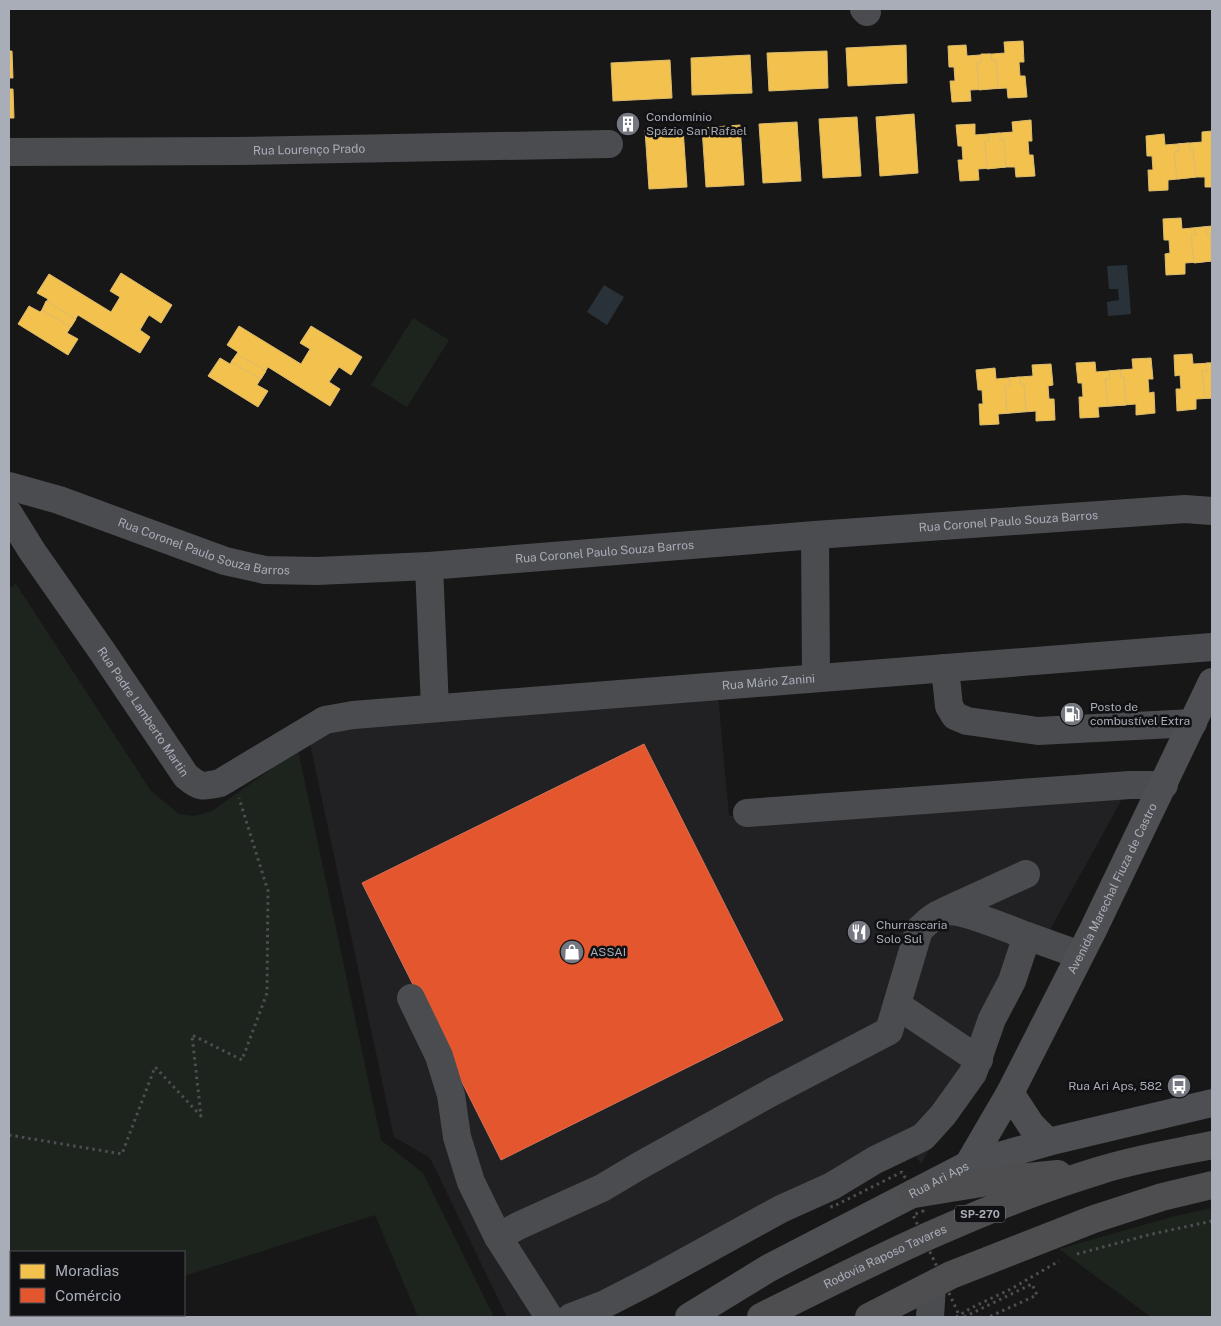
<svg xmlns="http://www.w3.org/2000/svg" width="1221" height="1326" viewBox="0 0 1221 1326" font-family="'Public Sans',sans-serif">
<rect width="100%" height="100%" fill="#171717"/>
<path fill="#212123" d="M718 695 729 816H882L1122 799 921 1164 906 1141 593 1317H507L430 1158 394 1137 309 739 325 726Z"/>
<g fill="#1d241e">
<path d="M413 318 449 340 407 407 371 385Z"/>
<path d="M16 584 151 791 179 814 194 816 212 811 298 750 381 1140 423 1173 494 1317H418L375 1215 184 1276V1252H11V1315H66L58 1317H9V588Z"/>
<path d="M1212 1208V1317H1151L1059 1249 1175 1216Z"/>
</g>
<g fill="#2a3239">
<path d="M1127 265 1131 314 1108 316 1107 302 1119 300 1118 289H1109L1107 266Z"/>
<path d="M604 285 624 297 607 325 587 312Z"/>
</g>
<g fill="#f2c14e" stroke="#dcbb6e">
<path d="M1023 41 1024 62H1019L1020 76H1025L1027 97 1008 98 1007 88 970 90 971 101 952 102 950 81H955L954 67H949L948 46 966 45 967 56 1005 53 1004 42Z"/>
<path d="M906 45 907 83 848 86 846 48Z"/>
<path d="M9 51H12L13 78H9Z"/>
<path d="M827 51 828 88 769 91 767 53Z"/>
<path d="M981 54H991L992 61 996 60 998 88 979 90 977 63 981 62Z"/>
<path d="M750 55 752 93 692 95 691 58Z"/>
<path d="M670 60 672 98 613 101 611 63Z"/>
<path d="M9 89H13L14 118H9Z"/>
<path d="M914 114 918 173 880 176 876 117Z"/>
<path d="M623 117H634V128L623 127Z"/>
<path d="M857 117 861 176 823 178 819 119Z"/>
<path d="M1031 120 1032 141H1028L1029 155H1033L1035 176 1016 177 1015 167H1006L978 169 979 180 960 181 958 160H963L962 146H958L956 125 975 124V135L1013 132 1012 122Z"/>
<path d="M797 122 801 181 763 183 759 124Z"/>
<path d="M740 125 744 185 706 187 702 128Z"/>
<path d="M683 128 687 187 649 189 645 130Z"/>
<path d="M1212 131V187H1205V177H1196L1168 180V190L1149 191 1148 170H1153L1152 156H1147L1146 136 1164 134 1165 145 1202 142V132Z"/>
<path d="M1000 133V140H1004L1006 167 987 169 985 141H989V134Z"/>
<path d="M1189 143 1190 150H1193L1196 177 1177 179 1174 152 1179 151 1178 144Z"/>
<path d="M1181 218 1182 229 1212 226V261L1185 263V274L1166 275 1165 254 1170 253 1169 240H1164L1163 219Z"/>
<path d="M1206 227 1207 234H1210L1212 261 1194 263 1191 235H1196L1195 228Z"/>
<path d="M121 273 172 305 161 323 149 315 147 318 140 330 150 337 140 353 78 315 67 333 78 339 68 355 18 324 29 306 40 312 42 310 48 299 37 293 49 274 111 312 120 297 110 291Z"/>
<path d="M46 301 76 319 71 327 42 310Z"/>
<path d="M239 326 301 364 310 349 300 343 311 326 362 357 351 375 339 367 329 382 340 389 330 406 268 367 257 385 268 391 258 407 208 376 220 358 230 364 238 352 227 345Z"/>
<path d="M237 354 266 371 261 379 231 362Z"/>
<path d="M1192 354 1193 364 1212 363V398L1196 399V409L1177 411 1176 389H1181L1180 375 1175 376 1174 355Z"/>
<path d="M1151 358 1153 379H1148L1149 393 1154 392 1155 413 1136 415V404L1098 407 1099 417 1080 418 1079 397H1083L1082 383H1078L1076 363 1095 362 1096 372 1133 369 1132 359Z"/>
<path d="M1206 363H1212V398H1205L1202 371H1207Z"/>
<path d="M1051 364 1053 385 1048 386 1049 399H1054L1055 420 1036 421V411L998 414 999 424 980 425 979 404H983L982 390H978L976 370 995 368 996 379 1020 377 1033 376 1032 365Z"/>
<path d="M1120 370 1121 377H1124L1126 405 1108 406 1105 379H1110L1109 371Z"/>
<path d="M1020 377V384H1024L1026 411 1007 413 1005 386 1010 385 1009 378Z"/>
</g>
<path fill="#e4572e" stroke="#d27157" d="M644 744 783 1020 501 1160 362 883Z"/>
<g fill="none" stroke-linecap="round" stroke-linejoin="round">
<g stroke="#4d4e52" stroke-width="3" stroke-dasharray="2.5 4" stroke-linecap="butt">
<path d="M9 1135 122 1154 155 1067 201 1116 192 1035 242 1060 267 993 268 891 239 798"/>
<path d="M1077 1254 1148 1235 1212 1221"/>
<path d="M956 1317 973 1307 1011 1289 1059 1261"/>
<path d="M964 1317 1032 1284 1037 1295 989 1317"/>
</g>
<g stroke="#4b4c50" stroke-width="28">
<path d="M864 9 867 12"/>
<path id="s1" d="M9 152 238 151 609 144"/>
<path id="s2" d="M9 486 59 500 225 561 265 570 317 571 429 566 815 535 1185 509 1212 511"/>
<path id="s3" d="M9 514 32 551 104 654 186 776C200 788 203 787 220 783L325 720 353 715 1212 647"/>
<path d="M815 535 816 678"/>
<path d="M429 566 435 708"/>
<path d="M945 668 949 706 955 716 967 721 1038 731 1193 723"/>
<path d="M747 813 1130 785H1164"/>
<path d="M945 911 1026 874"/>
<path d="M1027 936 1080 955"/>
<path d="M411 998 439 1056 451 1095 457 1137 471 1182 498 1237"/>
<path d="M897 1005 979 1060"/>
<path d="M549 1317 498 1237 518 1226 602 1188 639 1166 772 1092 889 1031 919 930C926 923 935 914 945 912 959 908 1011 930 1027 936L1012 981 992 1019 973 1073 943 1115 923 1137 875 1160 832 1186 781 1209 650 1281 605 1304 571 1317"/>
<path d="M930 1317 932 1286"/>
</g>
<g stroke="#4d4f52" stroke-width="28">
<path d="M1010 1093 1031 1125 1048 1142"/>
<path id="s4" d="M968 1165 1010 1093 1093 930 1212 682"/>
<path id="s5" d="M689 1317 769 1268 968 1165 1048 1142 1212 1103"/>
</g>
<g stroke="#4e4e51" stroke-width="28">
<path d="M914 1194 1006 1179 1058 1174"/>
<path id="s6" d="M761 1317C871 1262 980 1207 1098 1171 1135 1159 1174 1153 1212 1145"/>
<path d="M869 1317 951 1275 1094 1219 1162 1197 1212 1185"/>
</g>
<path stroke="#4d4e52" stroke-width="3" stroke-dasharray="2.5 4" stroke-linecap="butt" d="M905 1155 823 1196 832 1207 902 1172 923 1211 913 1215 960 1317"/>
</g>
<defs>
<g id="building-disc" transform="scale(1.25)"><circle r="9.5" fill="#757880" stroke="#111113"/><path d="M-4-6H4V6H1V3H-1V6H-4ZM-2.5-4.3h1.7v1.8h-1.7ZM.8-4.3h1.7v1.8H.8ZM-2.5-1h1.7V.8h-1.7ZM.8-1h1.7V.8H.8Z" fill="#fff"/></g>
<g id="fuel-disc" transform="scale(1.25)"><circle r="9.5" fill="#757880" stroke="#111113"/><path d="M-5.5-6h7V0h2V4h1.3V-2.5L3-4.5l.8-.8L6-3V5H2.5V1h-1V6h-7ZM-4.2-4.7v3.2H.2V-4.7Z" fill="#fff"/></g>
<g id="restaurant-disc" transform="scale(1.25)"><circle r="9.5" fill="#757880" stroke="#111113"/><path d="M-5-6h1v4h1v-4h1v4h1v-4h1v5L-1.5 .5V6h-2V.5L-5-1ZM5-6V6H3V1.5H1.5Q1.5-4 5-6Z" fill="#fff"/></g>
<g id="shop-disc" transform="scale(1.25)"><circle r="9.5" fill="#757880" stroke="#111113"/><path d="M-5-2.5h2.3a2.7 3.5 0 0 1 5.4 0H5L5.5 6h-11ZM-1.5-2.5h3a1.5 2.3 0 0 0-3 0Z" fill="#fff"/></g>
<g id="bus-disc" transform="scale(1.25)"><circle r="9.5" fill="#757880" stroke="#111113"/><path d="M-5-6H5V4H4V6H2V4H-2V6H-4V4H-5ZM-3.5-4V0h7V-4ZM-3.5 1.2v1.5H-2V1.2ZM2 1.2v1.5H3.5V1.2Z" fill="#fff"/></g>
</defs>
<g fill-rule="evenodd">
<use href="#building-disc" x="628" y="124"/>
<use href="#fuel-disc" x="1072" y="714"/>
<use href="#restaurant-disc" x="859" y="932"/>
<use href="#shop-disc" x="572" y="952"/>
<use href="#bus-disc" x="1179" y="1086"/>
</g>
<g text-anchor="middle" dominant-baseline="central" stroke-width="5" stroke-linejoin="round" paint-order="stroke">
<rect fill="#111113" stroke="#7b7e86" stroke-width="1" x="955" y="1205.5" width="50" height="17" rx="4"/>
<g font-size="11" font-weight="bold" fill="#a8adb8">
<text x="980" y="1214">SP-270</text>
</g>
<g font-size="12" fill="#a8adb8" stroke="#111113" text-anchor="start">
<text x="646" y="117">Condomínio<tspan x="646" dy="14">Spázio San Rafael</tspan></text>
<text x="1090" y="707">Posto de<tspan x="1090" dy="14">combustível Extra</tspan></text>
<text x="876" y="925">Churrascaria<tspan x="876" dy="14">Solo Sul</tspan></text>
<text x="590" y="952">ASSAI</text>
<text x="1162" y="1086" text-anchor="end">Rua Ari Aps, 582</text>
</g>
<g font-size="12" fill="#a8adb8" stroke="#111113">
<text stroke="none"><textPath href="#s1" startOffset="300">Rua Lourenço Prado</textPath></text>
<text stroke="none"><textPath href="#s2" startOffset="1015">Rua Coronel Paulo Souza Barros</textPath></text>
<text stroke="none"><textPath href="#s2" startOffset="205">Rua Coronel Paulo Souza Barros</textPath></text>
<text stroke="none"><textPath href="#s2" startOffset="610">Rua Coronel Paulo Souza Barros</textPath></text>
<text stroke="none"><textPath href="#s3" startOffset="921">Rua Mário Zanini</textPath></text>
<text stroke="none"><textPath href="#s3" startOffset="239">Rua Padre Lamberto Martin</textPath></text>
<text stroke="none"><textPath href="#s4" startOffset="312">Avenida Marechal Fiuza de Castro</textPath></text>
<text stroke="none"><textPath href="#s5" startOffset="285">Rua Ari Aps</textPath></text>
<text stroke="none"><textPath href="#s6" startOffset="138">Rodovia Raposo Tavares</textPath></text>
</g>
</g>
<rect width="1221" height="1326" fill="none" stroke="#a8adb8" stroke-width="20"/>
<rect x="10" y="1251" width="175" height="65" fill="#111113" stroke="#4d4f55"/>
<rect x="20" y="1264" width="25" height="15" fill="#f2c14e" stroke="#4d4f55"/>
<text x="55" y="1276" font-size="15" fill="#a8adb8">Moradias</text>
<rect x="20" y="1288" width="25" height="15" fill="#e4572e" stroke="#4d4f55"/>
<text x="55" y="1301" font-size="15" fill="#a8adb8">Comércio</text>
</svg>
